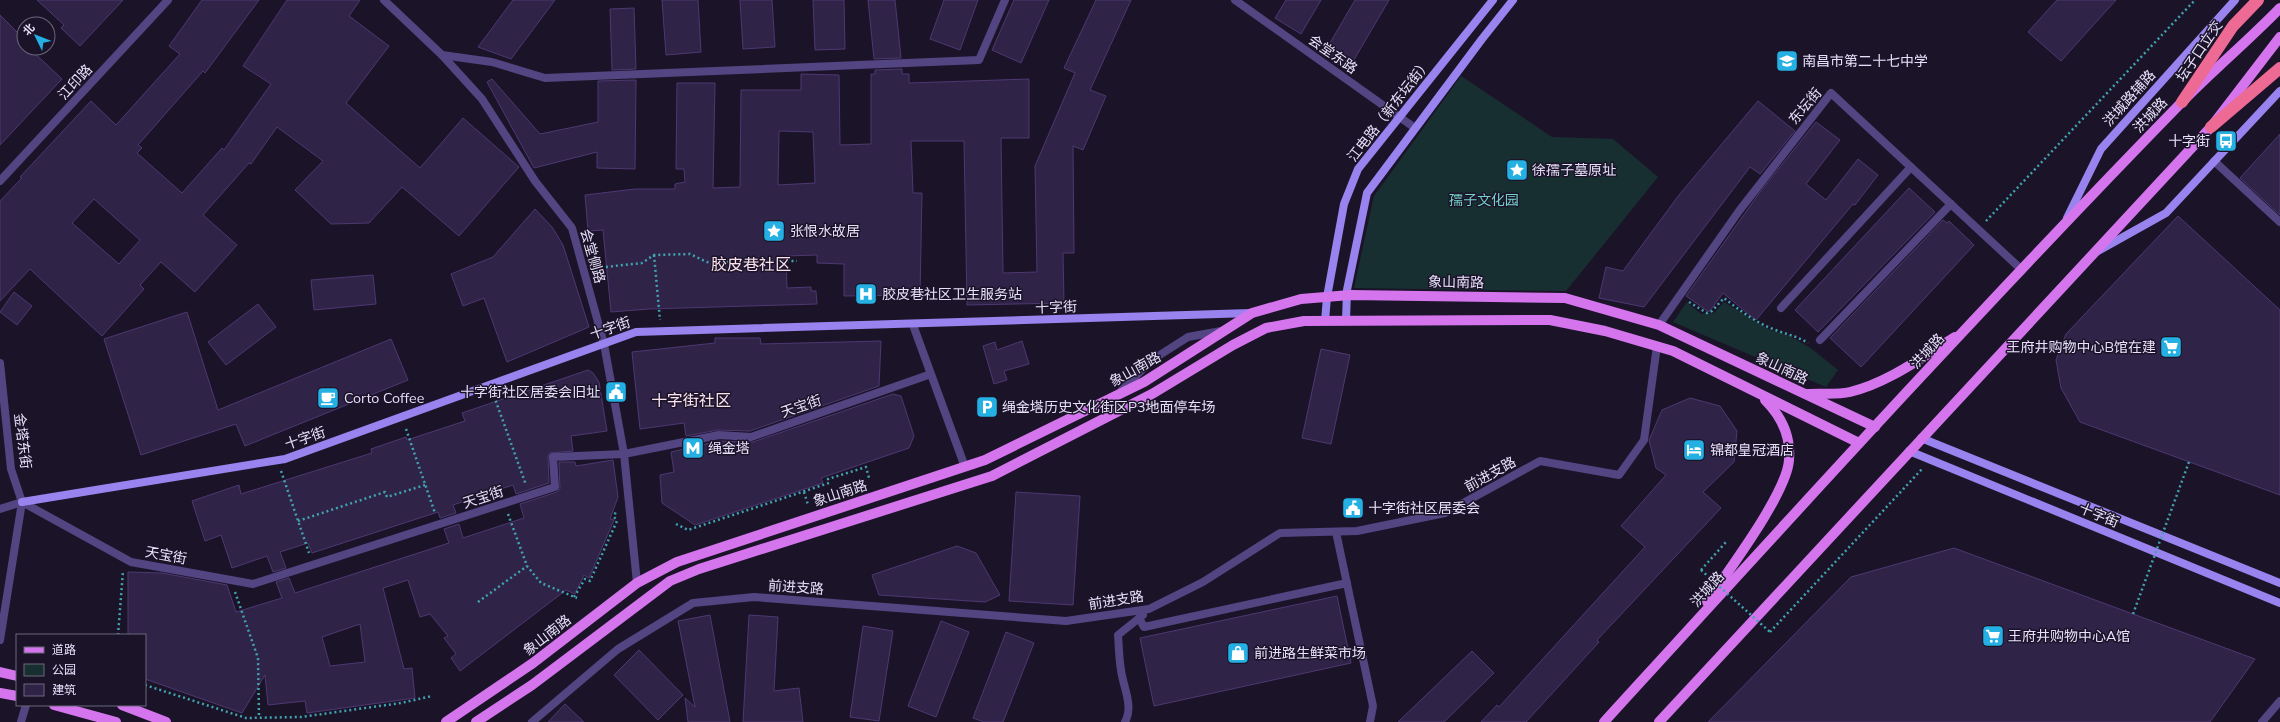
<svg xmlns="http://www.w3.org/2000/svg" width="2280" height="722" viewBox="0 0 2280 722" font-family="Mulish,'Noto Sans SC',sans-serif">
<rect width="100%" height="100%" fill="#1b1429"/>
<g fill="#182f32">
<path d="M1461 76 1552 137 1613 139 1658 177 1566 291 1354 288 1374 196Z"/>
<path d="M1687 302 1701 314 1714 313 1724 302 1770 330 1788 335 1812 349 1838 370 1826 387 1673 322Z"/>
</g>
<g fill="#302348" stroke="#4d3871" fill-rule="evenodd">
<path d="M37 0H123L80 46 61 28 64 25Z"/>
<path d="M202 0H259L205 73 203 71 138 145 142 148 137 153 182 193 222 148 224 150 271 84 243 66 287 0H360L349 16 389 46 346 103 420 168 463 118 519 167 459 236 402 187 369 223 331 224 295 190 323 161 277 127 251 164 249 163 203 215 237 245 195 292 161 262 140 285 144 289 102 336 30 269 0 301V201L22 178 20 177 91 101 116 125 180 54 169 46ZM94 199 140 240 119 264 72 223Z"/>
<path d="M513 0H555L511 59 478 47Z"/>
<path d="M662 0H698L701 52 666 55Z"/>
<path d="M740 0H772L775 47 743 49Z"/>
<path d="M813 0H844L845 49 815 50Z"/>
<path d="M868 0H895L901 58 874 59Z"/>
<path d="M944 0H978L960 50 930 39Z"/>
<path d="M1014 0H1049L1021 63 992 50Z"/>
<path d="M1096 0H1131L1090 90 1106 96 1083 150 1073 146 1074 253H1063L1064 303 967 305 964 141H911L913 193H922L920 295 844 296V264L817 263V255L786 256 787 288 811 287V291H816L817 304 649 309 611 312 603 230 588 231 585 195 635 189H675V184L685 182 684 169H676L677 83H715L713 188 740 187 741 90H801V74L839 75 840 145 871 144V74H875V70L902 69V74H909V83L1029 79V138H1001L1003 273 1037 272 1035 166 1075 73 1064 68ZM779 131 813 132 815 183 778 185Z"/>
<path d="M1286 0H1321L1301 34 1275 18Z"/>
<path d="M1355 0H1389L1348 70 1323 55Z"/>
<path d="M2057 0H2116L2061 61 2028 32Z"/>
<path d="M634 8 636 69 612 70 610 9Z"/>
<path d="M0 15 21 36 19 38 24 43V48H29L62 79 0 145Z"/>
<path d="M492 79 540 134 598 122V81L636 80 635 169 597 168V152L534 168 487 82Z"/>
<path d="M1758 101 1795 131 1760 174 1750 167 1644 307 1599 298 1606 267 1623 271 1679 195Z"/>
<path d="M1816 122 1840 140 1806 184 1826 200 1858 159 1878 175 1855 205 1853 204 1756 320 1723 293 1709 312 1686 296 1760 192Z"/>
<path d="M2280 134V215L2240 178Z"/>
<path d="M1909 188 1935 212 1818 332 1795 310Z"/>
<path d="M535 209 552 227 563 245 589 327 507 362 484 298 463 306 451 274 493 257Z"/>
<path d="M2178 216 2280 310V495L2080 422 2061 388 2056 360 2066 334Z"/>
<path d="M1943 220 1947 223 1949 221 1974 245 1861 367 1830 338Z"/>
<path d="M373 275 376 304 314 310 311 280Z"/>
<path d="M14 292 32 306 17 325 0 312Z"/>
<path d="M258 304 276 327 226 365 208 342Z"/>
<path d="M187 312 218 410 391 339 408 380 245 446 236 424 141 455 104 339Z"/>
<path d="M715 338H760L761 344 881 341 879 386 750 431 718 430 686 436 684 423 640 429 632 352 715 343Z"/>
<path d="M1022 341 1029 364 1004 371 1007 380 994 384 983 346 995 342 997 350Z"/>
<path d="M1321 349 1350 355 1331 444 1302 438Z"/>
<path d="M588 370 593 373 599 382 607 431 571 436 573 451 550 453 548 457 549 483 516 494 513 485 453 505 456 513 440 518 438 512 312 553 308 543 280 552 286 568 273 572 267 556 232 568 221 535 205 541 192 501 239 485 241 494 372 453 371 449 406 437 407 440 465 421 462 413Z"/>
<path d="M893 394 901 396 914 436 909 448 821 478 823 483 695 525 662 503 660 475 674 472 671 452 719 441 753 442Z"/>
<path d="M1690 398 1720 406 1737 431 1734 462 1703 492 1721 508 1597 640 1599 642 1526 722H1481L1497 705 1499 707 1645 547 1621 526 1666 475 1656 468 1649 440 1662 410Z"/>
<path d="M613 460 618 497 610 519 614 520 589 578 584 575 575 594 566 590 460 671 451 658 456 654 444 638 448 636 430 614 420 617 408 580 383 588 404 669 412 668 415 698 307 713 305 701 268 705 265 675 242 713 145 679V635H128V572L162 573 227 585 236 612 282 598 276 582 289 578 295 593 449 543 444 529 459 524 463 538 524 518 520 504 557 492 560 489 559 462H575L576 466ZM360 624 365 662 330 666 322 637Z"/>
<path d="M1016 492 1080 496 1073 605 1009 601Z"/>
<path d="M957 546 976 553 1000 595 985 602 879 595 872 575Z"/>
<path d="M1954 548 2133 614 2255 659 2210 722H1708L1851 577Z"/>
<path d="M1337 596 1351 663 1154 706 1140 638Z"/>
<path d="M710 615 730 722H688L685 698 695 707 678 621Z"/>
<path d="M749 615 778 617 774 691 799 688 803 722H743Z"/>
<path d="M941 621 969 632 936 717 908 706Z"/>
<path d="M863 626 893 631 879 721 850 717Z"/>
<path d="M1006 632 1034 643 1003 722H984L973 718Z"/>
<path d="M639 650 683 695 658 720 614 675Z"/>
<path d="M1472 651 1494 673 1444 722H1398Z"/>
<path d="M565 704 584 722H548Z"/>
</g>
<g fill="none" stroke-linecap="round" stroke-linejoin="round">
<g stroke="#41a3af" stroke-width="2.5" stroke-dasharray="2 3" stroke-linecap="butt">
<path d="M1986 221 2195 0"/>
<path d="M654 255 660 320"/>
<path d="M596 268 642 263 654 255 690 254 707 262 797 261"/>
<path d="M1689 302 1707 313 1712 311 1724 298C1739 310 1755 322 1773 329 1785 334 1797 336 1808 343"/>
<path d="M494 396 526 485"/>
<path d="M406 429 435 513"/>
<path d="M281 471 309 553"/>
<path d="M804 492 808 505"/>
<path d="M508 514 527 566 541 583 577 598"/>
<path d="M298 521 385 492 387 497 425 485"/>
<path d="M676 524 688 530 829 483 828 479 866 467 869 478"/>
<path d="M1701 570 1726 542"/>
<path d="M235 592 258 658 259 718"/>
<path d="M574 597 585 579 590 581 617 521 614 517 616 511"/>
<path d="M478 602 527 566"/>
<path d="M1770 632 1922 469"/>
<path d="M118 635 123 571"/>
<path d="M145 685 246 718 301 717 401 703 432 696"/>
</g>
<g stroke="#524582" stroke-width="8">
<path d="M442 55 492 62 545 78 979 60 1005 0"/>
<path d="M2214 161 2280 222"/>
<path d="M1781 308 1911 167"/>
<path d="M913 325 965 467"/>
<path d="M1820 340 1951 204"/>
<path d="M1121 391 1152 360 1188 337 1221 331"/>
<path d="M1336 532 1373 706 1370 722"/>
<path d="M1139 618 1144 627 1347 583"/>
<path d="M532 722 618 649 693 603 754 597 1066 621 1149 609 1203 582 1280 533 1357 531 1445 513 1540 461 1619 475 1644 440 1657 346"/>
<path d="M1125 722C1134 706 1123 687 1121 670 1119 659 1119 647 1118 635L1143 615"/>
</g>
<g stroke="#524582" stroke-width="8">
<path d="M384 0 442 55 482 99 535 181 572 228 604 344 624 454 637 583"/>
<path d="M1235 0 1415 128"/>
<path d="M0 181 168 0"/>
<path d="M1659 325 1739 211 1831 93 2022 270"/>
<path d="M0 363 11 469 22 502 0 640"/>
<path d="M0 509 22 502 131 562 253 584 555 487 553 457 624 454 719 435 751 437 931 374"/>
<path d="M21 722 26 705"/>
<path d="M2262 722 2280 701"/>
</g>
<g stroke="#9883ef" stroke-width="8">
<path d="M2067 218 2101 149 2235 0"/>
<path d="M2098 251 2166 213 2280 91"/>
<path d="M1325 321 1327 297 1344 204 1358 169 1493 0"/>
<path d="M1346 321 1347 290 1367 193 1482 39 1513 0"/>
<path d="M1921 438 2280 583"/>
<path d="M1909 451 2280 603"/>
<path d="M22 502 285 459 636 332 1251 313"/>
</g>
<g stroke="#d575ed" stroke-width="10">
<path d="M1807 394C1821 393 1837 395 1850 392 1888 383 1922 357 1955 337"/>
<path d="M1707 602C1728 571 1787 493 1789 460 1791 436 1781 416 1765 400"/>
<path d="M0 672 17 676"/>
<path d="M0 693 17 696"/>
<path d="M54 705 116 722"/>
<path d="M122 705 166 722"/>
<path d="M446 722 533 663 637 583 677 562 985 460 1144 382 1252 313 1301 299 1350 295 1565 298 1659 325 1875 427"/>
<path d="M476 722 532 685 670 581 699 569 992 476 1152 394 1233 345 1266 328 1304 321 1550 320 1605 331 1673 351 1859 443"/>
<path d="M1604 722C1794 514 1984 305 2180 104 2212 71 2248 41 2280 8"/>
<path d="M1659 722 2211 127 2280 37"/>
</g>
<g stroke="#ec6a93" stroke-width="12">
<path d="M2182 102 2233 26 2258 0"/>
<path d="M2211 127 2280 68"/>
</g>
<g stroke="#41a3af" stroke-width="2.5" stroke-dasharray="2 3" stroke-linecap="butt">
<path d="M1701 570 1770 632"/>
<path d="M2133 614 2189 462"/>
</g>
</g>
<defs>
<g id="school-square" transform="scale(1.15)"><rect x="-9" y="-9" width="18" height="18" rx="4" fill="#24b0e3" stroke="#1b1429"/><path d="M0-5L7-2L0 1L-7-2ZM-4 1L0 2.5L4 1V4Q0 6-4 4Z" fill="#fff"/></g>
<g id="bus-square" transform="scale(1.15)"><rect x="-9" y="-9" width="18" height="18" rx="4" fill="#24b0e3" stroke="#1b1429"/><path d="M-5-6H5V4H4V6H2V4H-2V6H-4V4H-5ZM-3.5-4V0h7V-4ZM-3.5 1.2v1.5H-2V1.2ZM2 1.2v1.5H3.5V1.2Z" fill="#fff"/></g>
<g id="sight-square" transform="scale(1.15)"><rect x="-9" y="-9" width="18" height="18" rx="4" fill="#24b0e3" stroke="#1b1429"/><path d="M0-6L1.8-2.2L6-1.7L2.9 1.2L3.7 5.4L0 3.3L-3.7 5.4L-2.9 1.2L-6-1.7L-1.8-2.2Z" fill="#fff"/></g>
<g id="hospital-square" transform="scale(1.15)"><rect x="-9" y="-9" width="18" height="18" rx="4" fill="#24b0e3" stroke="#1b1429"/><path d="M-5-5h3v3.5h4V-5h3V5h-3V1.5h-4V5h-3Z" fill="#fff"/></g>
<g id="supermarket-square" transform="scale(1.15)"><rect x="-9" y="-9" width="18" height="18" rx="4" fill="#24b0e3" stroke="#1b1429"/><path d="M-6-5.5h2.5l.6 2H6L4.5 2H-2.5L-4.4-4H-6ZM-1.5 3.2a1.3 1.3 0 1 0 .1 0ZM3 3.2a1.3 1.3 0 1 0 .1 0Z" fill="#fff"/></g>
<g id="civic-square" transform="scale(1.15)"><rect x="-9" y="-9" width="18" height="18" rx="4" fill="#24b0e3" stroke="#1b1429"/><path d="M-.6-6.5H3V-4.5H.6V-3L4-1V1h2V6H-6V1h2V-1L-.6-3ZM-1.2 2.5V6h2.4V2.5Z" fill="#fff"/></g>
<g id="cafe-square" transform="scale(1.15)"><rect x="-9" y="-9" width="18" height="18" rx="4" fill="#24b0e3" stroke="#1b1429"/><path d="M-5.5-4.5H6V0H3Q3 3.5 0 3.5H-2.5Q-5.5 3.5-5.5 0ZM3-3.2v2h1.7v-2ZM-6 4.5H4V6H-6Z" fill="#fff"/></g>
<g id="parking-square" transform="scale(1.15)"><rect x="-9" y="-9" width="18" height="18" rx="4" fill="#24b0e3" stroke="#1b1429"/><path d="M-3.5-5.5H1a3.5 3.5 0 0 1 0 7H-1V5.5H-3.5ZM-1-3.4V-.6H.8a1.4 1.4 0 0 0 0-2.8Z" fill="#fff"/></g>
<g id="metro-square" transform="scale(1.15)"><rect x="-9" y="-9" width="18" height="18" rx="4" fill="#24b0e3" stroke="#1b1429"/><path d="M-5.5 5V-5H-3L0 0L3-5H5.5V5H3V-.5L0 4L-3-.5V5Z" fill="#fff"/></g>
<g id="hotel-square" transform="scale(1.15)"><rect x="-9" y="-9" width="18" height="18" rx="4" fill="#24b0e3" stroke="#1b1429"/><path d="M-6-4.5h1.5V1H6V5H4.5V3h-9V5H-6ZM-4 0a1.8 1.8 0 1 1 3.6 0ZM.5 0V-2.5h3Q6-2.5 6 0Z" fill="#fff"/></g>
<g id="shop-square" transform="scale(1.15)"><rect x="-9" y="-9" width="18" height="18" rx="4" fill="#24b0e3" stroke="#1b1429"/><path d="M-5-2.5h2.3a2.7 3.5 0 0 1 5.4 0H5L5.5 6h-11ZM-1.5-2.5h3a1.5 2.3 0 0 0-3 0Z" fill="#fff"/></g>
</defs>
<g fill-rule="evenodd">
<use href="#school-square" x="1787" y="61"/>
<use href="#bus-square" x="2226" y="141"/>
<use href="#sight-square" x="1517" y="170"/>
<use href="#sight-square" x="774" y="231"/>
<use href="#hospital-square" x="866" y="294"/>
<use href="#supermarket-square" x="2171" y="347"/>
<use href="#civic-square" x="616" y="392"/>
<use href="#cafe-square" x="328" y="398"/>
<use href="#parking-square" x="987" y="407"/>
<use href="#metro-square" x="693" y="448"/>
<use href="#hotel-square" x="1694" y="450"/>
<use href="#civic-square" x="1353" y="508"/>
<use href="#supermarket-square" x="1993" y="636"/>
<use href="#shop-square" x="1238" y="653"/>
</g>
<g text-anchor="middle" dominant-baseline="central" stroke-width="3" stroke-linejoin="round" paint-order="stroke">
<g font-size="14" fill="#e8e0fb" stroke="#1b1429">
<text transform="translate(2199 51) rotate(-56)">坛子口立交</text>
<text transform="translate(1333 54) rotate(35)">会堂东路</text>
<text transform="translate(75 82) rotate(-47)">江印路</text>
<text transform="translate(2129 98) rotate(-48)">洪城路辅路</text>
<text transform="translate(1805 106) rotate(-50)">东坛街</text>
<text transform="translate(1389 110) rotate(-52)">江电路（新东坛街）</text>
<text transform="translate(2150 115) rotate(-47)">洪城路</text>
<text transform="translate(593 256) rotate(74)">会堂侧路</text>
<text transform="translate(1456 282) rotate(1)">象山南路</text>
<text transform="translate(1056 307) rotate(-2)">十字街</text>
<text transform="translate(610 328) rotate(-19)">十字街</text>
<text transform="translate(1927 351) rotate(-47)">洪城路</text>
<text transform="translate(1782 368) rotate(25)">象山南路</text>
<text transform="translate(1135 369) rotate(-29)">象山南路</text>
<text transform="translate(801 406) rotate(-19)">天宝街</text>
<text transform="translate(305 438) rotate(-19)">十字街</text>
<text transform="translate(23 441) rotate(83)">金塔东街</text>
<text transform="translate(1490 474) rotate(-29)">前进支路</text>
<text transform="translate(840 493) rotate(-18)">象山南路</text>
<text transform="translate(483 497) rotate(-18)">天宝街</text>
<text transform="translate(2099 515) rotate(22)">十字街</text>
<text transform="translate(166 555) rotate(10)">天宝街</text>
<text transform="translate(796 587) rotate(4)">前进支路</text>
<text transform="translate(1707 589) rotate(-48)">洪城路</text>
<text transform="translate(1116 600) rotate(-9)">前进支路</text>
<text transform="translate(547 635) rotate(-38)">象山南路</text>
</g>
<g font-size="14" fill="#e8e0fb" stroke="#1b1429" text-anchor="start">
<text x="1802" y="61">南昌市第二十七中学</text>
<text x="2210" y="141" text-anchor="end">十字街</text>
<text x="1532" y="170">徐孺子墓原址</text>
<text x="790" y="231">张恨水故居</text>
<text x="882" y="294">胶皮巷社区卫生服务站</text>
<text x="2156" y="347" text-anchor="end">王府井购物中心B馆在建</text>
<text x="600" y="392" text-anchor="end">十字街社区居委会旧址</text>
<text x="344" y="398">Corto Coffee</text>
<text x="1002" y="407">绳金塔历史文化街区P3地面停车场</text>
<text x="708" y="448">绳金塔</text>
<text x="1710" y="450">锦都皇冠酒店</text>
<text x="1368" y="508">十字街社区居委会</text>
<text x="2008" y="636">王府井购物中心A馆</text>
<text x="1254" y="653">前进路生鲜菜市场</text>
</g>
<g font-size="14" fill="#74d3cc" stroke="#1b1429">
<text x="1484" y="200">孺子文化园</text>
</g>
<g font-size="16" fill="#fbe2ee" stroke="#1b1429">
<text x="751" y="264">胶皮巷社区</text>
<text x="691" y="400">十字街社区</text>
</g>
</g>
<rect x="16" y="634" width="130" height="72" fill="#1b1429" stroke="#6d667d"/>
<rect x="24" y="647" width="20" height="6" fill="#d575ed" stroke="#6d667d"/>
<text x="52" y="654" font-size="12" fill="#e8e0fb">道路</text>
<rect x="24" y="664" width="20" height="12" fill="#182f32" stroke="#6d667d"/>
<text x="52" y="674" font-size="12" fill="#e8e0fb">公园</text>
<rect x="24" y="684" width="20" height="12" fill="#302348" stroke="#6d667d"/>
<text x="52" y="694" font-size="12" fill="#e8e0fb">建筑</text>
<g transform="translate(36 36) rotate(313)"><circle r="19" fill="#1b1429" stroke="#6d667d"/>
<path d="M0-3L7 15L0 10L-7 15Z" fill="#24b0e3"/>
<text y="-6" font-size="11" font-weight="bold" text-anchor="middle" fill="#e8e0fb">北</text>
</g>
</svg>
